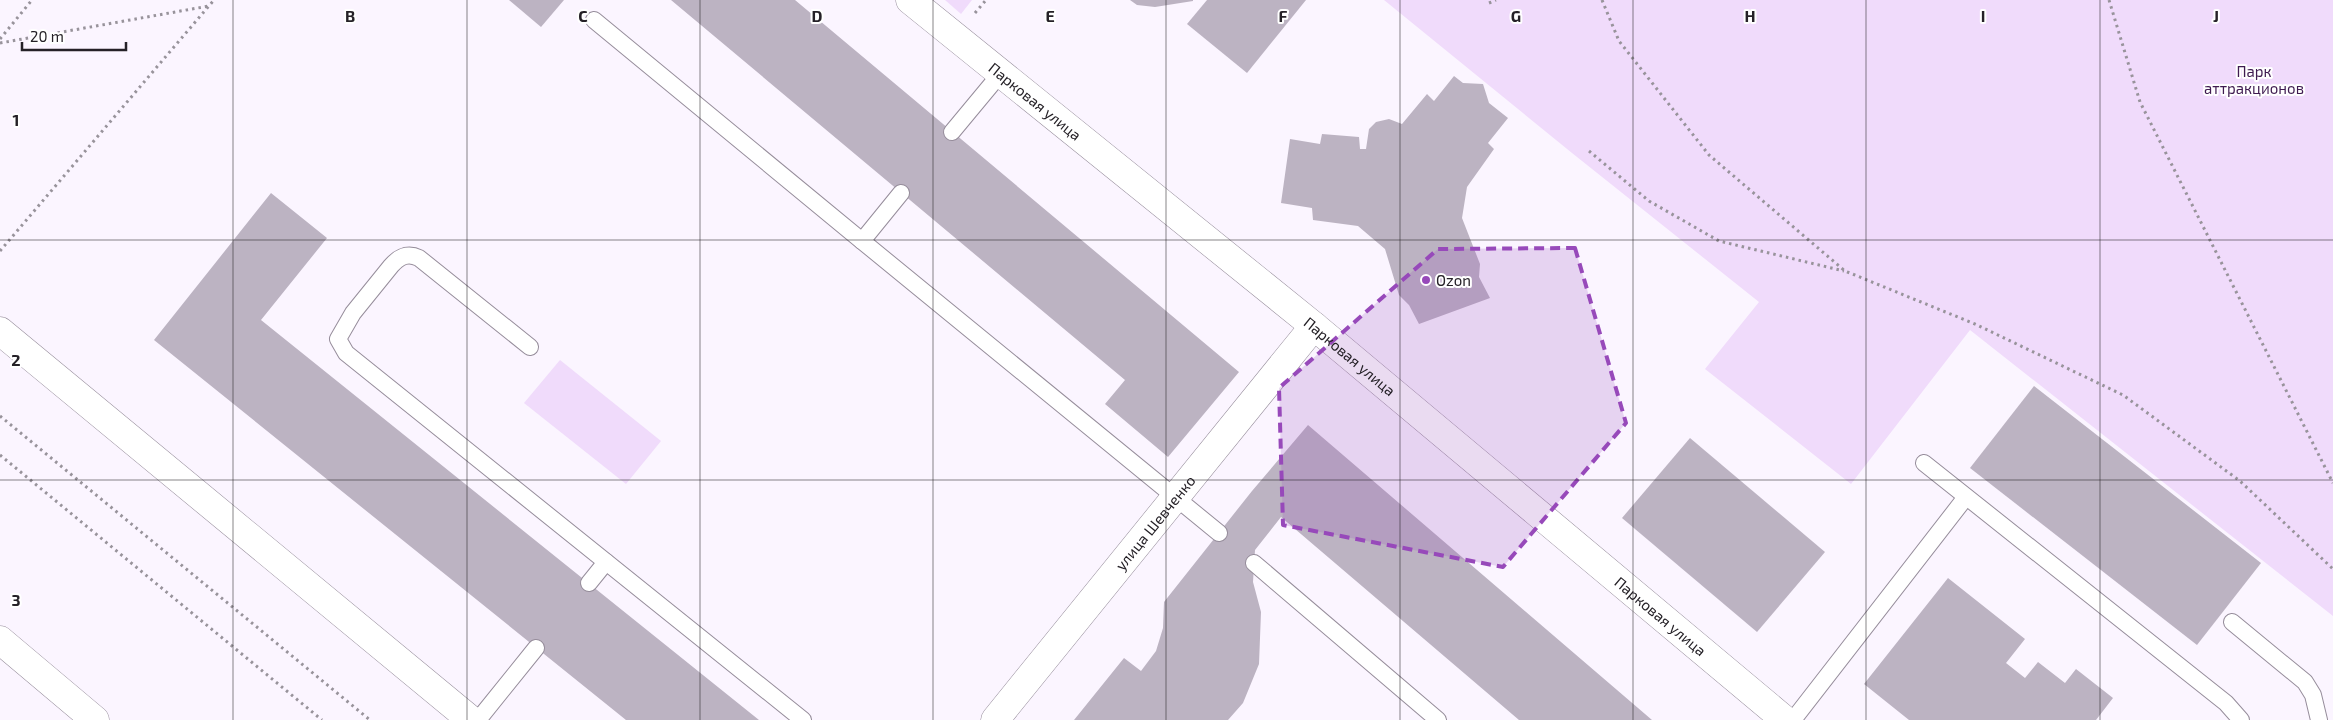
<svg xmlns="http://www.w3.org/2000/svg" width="2333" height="720" viewBox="0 0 2333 720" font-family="'Exo 2',sans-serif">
<rect width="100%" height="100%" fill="#fbf5ff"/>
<g fill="#f0dbfb">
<path d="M945 0H972L961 14Z"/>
<path d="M1384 0H2333V616L1970 330 1851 484 1705 369 1759 302 1572 153Z"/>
<path d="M560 360 661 441 626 484 524 403Z"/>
</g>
<g fill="#bcb3c2">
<path d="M509 0H564L541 27Z"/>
<path d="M671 0H795L1239 372 1168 457 1105 404 1125 380Z"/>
<path d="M1130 0H1193V1L1155 7 1137 5Z"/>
<path d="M1207 0H1306L1247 73 1187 24Z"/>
<path d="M1454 76 1463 83 1483 84 1489 103 1508 118 1488 143 1494 149 1467 187 1462 218 1480 264 1479 277 1490 298 1419 324 1409 305 1399 295 1385 249 1358 226 1313 220 1312 208 1281 203 1290 139 1320 144 1322 134 1359 137 1360 149H1366L1369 129 1376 122 1389 119 1402 124 1427 94 1434 101Z"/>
<path d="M271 193 327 238 261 320 759 720H626L154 340Z"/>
<path d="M2034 386 2261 563 2197 645 1970 468Z"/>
<path d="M1308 425 1652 720H1519L1281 517 1255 550 1253 582 1261 612 1259 664 1243 703 1228 720H1074L1124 658 1141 671 1156 651 1163 628 1164 602 1252 491Z"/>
<path d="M1690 438 1825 552 1757 632 1622 518Z"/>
<path d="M1948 578 2025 639 2006 663 2025 678 2038 662 2065 683 2076 669 2113 698 2096 720H1909L1864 684Z"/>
</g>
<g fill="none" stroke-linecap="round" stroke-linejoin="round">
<g stroke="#968d9b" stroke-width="18">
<g id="service">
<path d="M594 20 862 241 901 193"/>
<path d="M952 132 1001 73"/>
<path d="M862 241 1219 533"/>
<path d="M530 347 419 258C407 252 399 257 391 266L353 313 338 339 346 353 803 720"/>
<path d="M1924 463 2226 703 2241 720"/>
<path d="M1254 563 1438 720"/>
<path d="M589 583 606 562"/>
<path d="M2232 622 2305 682 2313 695 2319 720"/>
<path d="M478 720 536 648"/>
<path d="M1793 720 1966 497"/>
</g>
</g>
<g stroke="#968d9b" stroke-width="29">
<g id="minor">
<path id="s1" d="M910 0 1314 326 1785 720"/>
<path d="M0 331 471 720"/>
<path id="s2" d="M995 720 1314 326"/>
</g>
</g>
<g stroke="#968d9b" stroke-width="29">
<path id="primary" d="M0 640 95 720"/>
</g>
<g stroke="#98939b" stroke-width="3" stroke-dasharray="2.5 4" stroke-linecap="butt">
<path d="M1602 0 1619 41 1709 155 1845 271 1975 324 2123 395 2240 481 2333 569"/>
<path d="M2109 0 2140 102 2333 483"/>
<path d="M1489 3 1496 0"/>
<path d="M975 13 986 0"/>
<path d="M0 39 32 0"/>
<path d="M0 43 209 6"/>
<path d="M1589 151 1649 201 1719 241 1844 271"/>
<path d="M0 251 214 0"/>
<path d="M0 416 370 720"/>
<path d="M0 455 322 720"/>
</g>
<use href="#service" stroke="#fff" stroke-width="16"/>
<use href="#minor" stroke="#fff" stroke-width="28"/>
<use href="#primary" stroke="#fff" stroke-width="28"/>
</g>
<path fill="#9749ba" fill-opacity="0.2" stroke="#9749ba" stroke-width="4" stroke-dasharray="10 6" stroke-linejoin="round" d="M1575 248 1626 423 1503 567 1283 525 1279 388 1438 249Z"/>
<path fill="none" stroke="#252127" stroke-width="1" stroke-opacity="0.55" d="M233 0V720M467 0V720M700 0V720M933 0V720M1166 0V720M1400 0V720M1633 0V720M1866 0V720M2100 0V720M0 240H2333M0 480H2333"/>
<circle fill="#9749ba" stroke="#fff" stroke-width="2" cx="1426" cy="280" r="5"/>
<g text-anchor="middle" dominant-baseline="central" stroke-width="4" stroke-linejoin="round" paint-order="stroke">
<g font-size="15" fill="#3f1b50" stroke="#fff">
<text x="2254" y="71">Парк<tspan x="2254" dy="17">аттракционов</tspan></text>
</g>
<g font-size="15" fill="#252127" stroke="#fff">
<text stroke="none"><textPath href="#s1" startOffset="161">Парковая улица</textPath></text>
<text stroke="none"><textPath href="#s1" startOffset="566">Парковая улица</textPath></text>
<text stroke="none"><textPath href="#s2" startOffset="254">улица Шевченко</textPath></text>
<text stroke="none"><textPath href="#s1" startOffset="971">Парковая улица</textPath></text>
</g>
<g font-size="15" fill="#252127" stroke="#fff" text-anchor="start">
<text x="1436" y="280">Ozon</text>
</g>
</g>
<g font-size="16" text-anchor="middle" font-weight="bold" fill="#252127" stroke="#fff" stroke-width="4" stroke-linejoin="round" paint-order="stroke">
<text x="350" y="22">B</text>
<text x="583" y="22">C</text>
<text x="817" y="22">D</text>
<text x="1050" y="22">E</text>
<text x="1283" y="22">F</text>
<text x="1516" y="22">G</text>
<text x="1750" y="22">H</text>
<text x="1983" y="22">I</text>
<text x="2216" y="22">J</text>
<text x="16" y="126">1</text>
<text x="16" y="366">2</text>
<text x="16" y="606">3</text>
</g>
<path d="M22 42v8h104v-8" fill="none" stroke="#252127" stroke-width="2.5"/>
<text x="30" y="42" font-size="15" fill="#252127" stroke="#ffffff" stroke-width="4" paint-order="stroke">20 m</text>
</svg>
